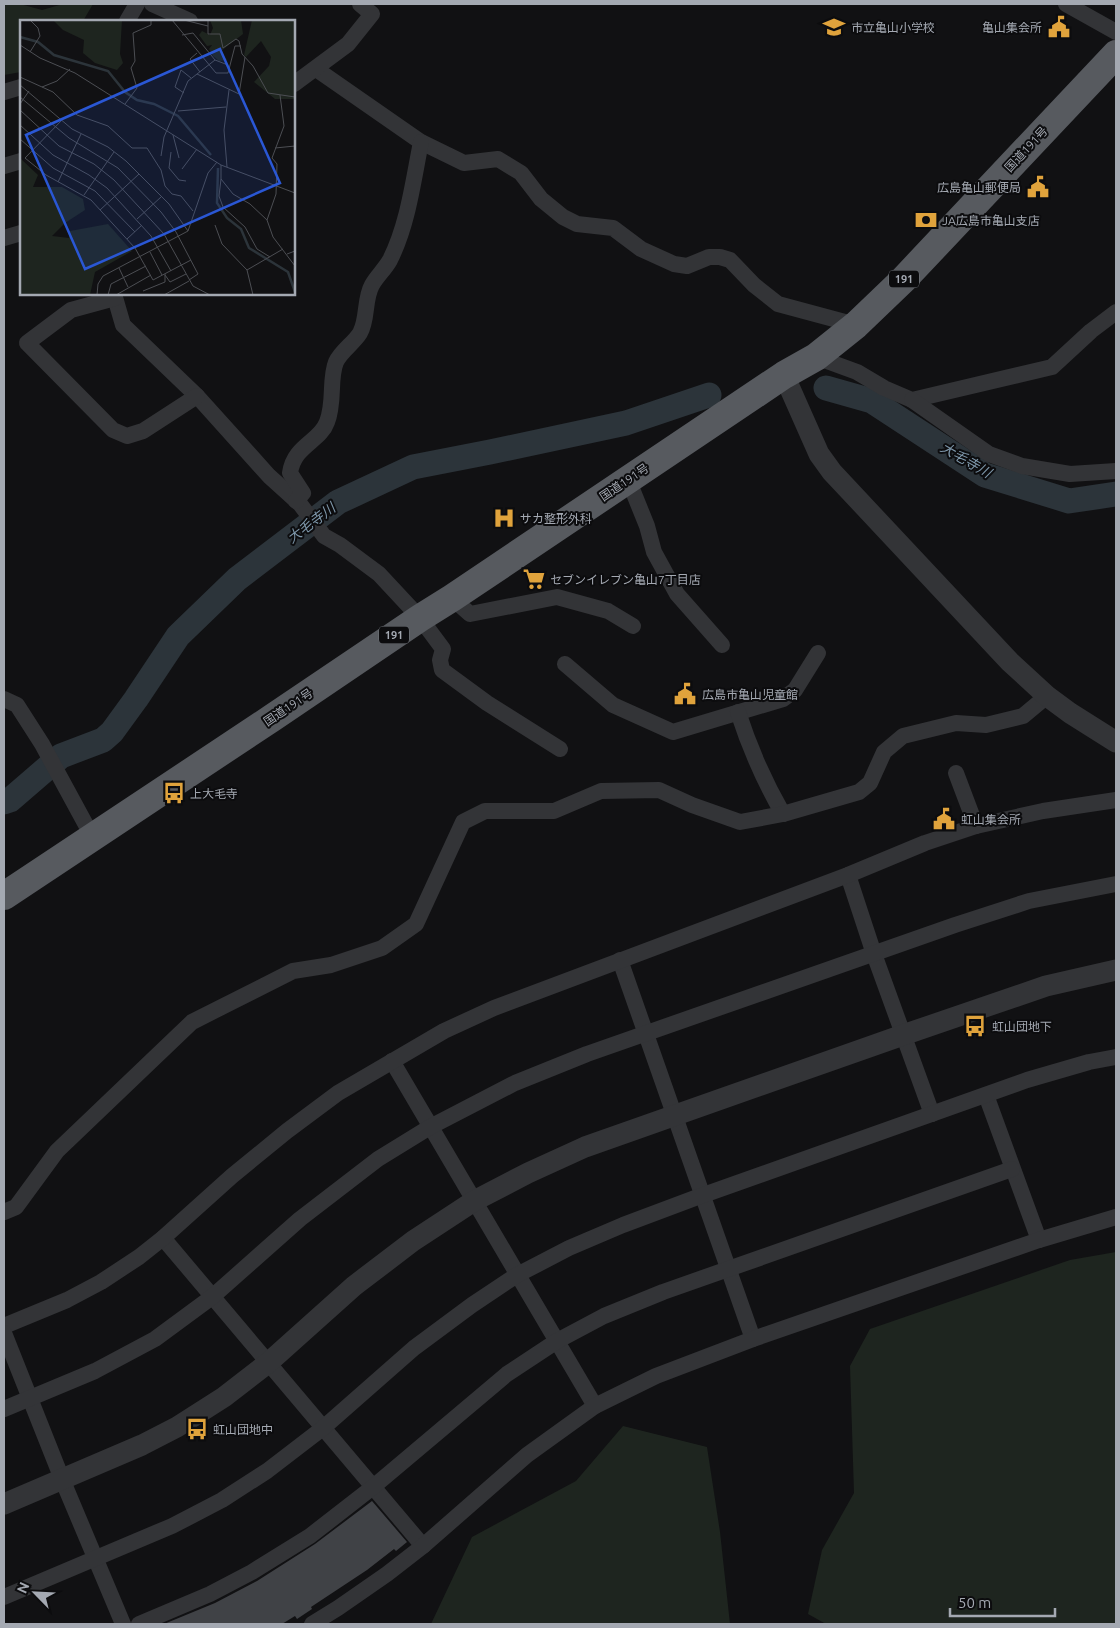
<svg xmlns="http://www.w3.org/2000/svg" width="1120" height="1628" viewBox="0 0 1120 1628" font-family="Ubuntu,'Noto Sans JP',sans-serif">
<rect width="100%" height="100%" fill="#111113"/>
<g fill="#1e251f">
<path d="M4 4H20L42 10 63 4H93L83 21H21V72L4 75Z"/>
<path d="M1116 1252V1624H826L808 1614 822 1550 854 1493 850 1366 870 1329 1070 1260Z"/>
<path d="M623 1426 707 1447 720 1532 730 1624H431L472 1537 576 1481Z"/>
</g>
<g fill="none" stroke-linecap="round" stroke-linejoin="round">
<g stroke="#2c343a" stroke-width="25">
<path d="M826 388 872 401 985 475 1069 501 1116 494"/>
<path d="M4 802 10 800 61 756 103 740 112 732 136 699 178 636 237 579 338 502 413 467 490 452 626 423 709 395"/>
</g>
</g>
<path fill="#404246" d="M372 1501 407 1542 396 1551 394 1549 367 1570 311 1607 312 1609 297 1619 295 1616 282 1624H164L215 1603 257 1581 315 1544Z"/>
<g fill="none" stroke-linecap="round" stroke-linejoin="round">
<g stroke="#333437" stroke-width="16">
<path d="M152 4 190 21"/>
<path d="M1066 4 1116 32"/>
<path d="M127 21 137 4"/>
<path d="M316 69 421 142 464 163 498 159 521 173 541 199 563 217 577 224 613 228 641 249 674 264 687 266 709 257H720L730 260 754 285 778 304 856 325"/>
<path d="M294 84 348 44 372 14 360 4"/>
<path d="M4 92 21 87"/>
<path d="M4 166 21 161"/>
<path d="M4 238 21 233"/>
<path d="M114 294 123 325 197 396 269 476 300 504 324 536 340 545 379 574 420 618 443 649 440 660 442 670 487 703 560 749"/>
<path d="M115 298 71 310 27 343 113 430 127 436 143 431 197 396"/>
<path d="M816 357 857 372 884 388 912 400 1052 367 1091 331 1116 312"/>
<path d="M912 400 989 454 1022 466 1070 474 1116 471"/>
<path d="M628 479 647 526 654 552 677 594 722 645"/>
<path d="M296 501 303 493 290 473C294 445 320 442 327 422 335 402 329 379 336 362 341 351 354 343 360 333 368 319 364 299 372 285 377 276 385 269 390 260 408 224 413 182 421 142"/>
<path d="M452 598 470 614 557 597 608 611 633 626"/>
<path d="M565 664 613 705 673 732 783 699 795 690 818 653"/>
<path d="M4 699 17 705 42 744 92 836"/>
<path d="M738 712C750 749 764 781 783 814"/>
<path d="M956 773 976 826"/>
<path d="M848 875 874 954 932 1114"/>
<path d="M620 960 753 1339"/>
<path d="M392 1061 595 1406"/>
<path d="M986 1095 1039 1240"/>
<path d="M4 1212 16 1207 57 1151 192 1022 293 971 331 965 382 948 416 924 463 822 485 811H554L601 791 659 790 692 805 740 822 783 814 859 792 870 783 884 752 903 736 956 723 986 725 1023 716 1047 696"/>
<path d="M163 1238 423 1546"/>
<path d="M4 1326 67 1300 101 1282 139 1257 163 1238 232 1176 287 1131 338 1093 444 1031 494 1008 848 875 925 843 976 826 1043 811 1116 800"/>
<path d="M4 1333 62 1479 123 1624"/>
<path d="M4 1409 95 1371 155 1339 212 1297 300 1219 378 1159 430 1127 515 1083 587 1054 955 925 1029 901 1116 884"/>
<path d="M4 1597 172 1526 222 1500 267 1471 323 1428 414 1348 472 1305 517 1275 569 1248 623 1225 695 1198 1027 1080 1089 1062 1116 1057"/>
<path d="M139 1624 210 1594 252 1572 310 1536 373 1487 507 1374 557 1341 604 1316 663 1292 1012 1169"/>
<path d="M312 1624 338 1608 387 1574 423 1546 527 1455 595 1406 656 1376 753 1339 1039 1240 1116 1217"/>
</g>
<g stroke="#333437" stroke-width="21">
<path d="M784 375 819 454 832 472 1010 662 1047 696 1070 713 1116 742"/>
<path d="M4 1504 142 1445 177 1427 224 1397 268 1363 354 1286 413 1241 474 1201 528 1173 585 1147 903 1035 1046 986 1116 970"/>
</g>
<path stroke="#575a5f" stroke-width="28" d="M4 896 272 718 420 618 452 598 784 375 816 357 856 325 904 279 1116 54"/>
</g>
<defs>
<g id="school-bare" transform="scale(1.725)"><path d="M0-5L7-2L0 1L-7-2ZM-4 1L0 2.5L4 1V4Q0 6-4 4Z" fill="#e0a33c" stroke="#0c0c0e" stroke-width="2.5" paint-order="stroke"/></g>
<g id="civic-bare" transform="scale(1.725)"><path d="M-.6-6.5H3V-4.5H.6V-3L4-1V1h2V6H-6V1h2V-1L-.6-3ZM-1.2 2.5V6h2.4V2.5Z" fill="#e0a33c" stroke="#0c0c0e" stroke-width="2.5" paint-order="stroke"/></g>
<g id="bank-bare" transform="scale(1.725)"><path d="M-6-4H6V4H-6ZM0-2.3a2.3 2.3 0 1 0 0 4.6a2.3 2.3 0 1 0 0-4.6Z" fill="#e0a33c" stroke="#0c0c0e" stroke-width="2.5" paint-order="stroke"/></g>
<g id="hospital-bare" transform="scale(1.725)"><path d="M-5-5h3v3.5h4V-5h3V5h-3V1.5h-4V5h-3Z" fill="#e0a33c" stroke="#0c0c0e" stroke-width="2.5" paint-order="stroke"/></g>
<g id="supermarket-bare" transform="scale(1.725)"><path d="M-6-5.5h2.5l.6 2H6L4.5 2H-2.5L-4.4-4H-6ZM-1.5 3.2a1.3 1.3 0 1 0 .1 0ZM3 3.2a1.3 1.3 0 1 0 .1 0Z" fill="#e0a33c" stroke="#0c0c0e" stroke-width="2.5" paint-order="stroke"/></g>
<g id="bus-bare" transform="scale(1.725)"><path d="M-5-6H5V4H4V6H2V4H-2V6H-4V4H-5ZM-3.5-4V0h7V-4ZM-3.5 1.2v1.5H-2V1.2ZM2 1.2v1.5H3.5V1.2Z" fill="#e0a33c" stroke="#0c0c0e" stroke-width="2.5" paint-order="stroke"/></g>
</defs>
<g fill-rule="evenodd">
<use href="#school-bare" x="834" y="27"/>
<use href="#civic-bare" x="1059" y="27"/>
<use href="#civic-bare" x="1038" y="187"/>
<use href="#bank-bare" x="926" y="220"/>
<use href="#hospital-bare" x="504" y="518"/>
<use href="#supermarket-bare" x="534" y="579"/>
<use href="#civic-bare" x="685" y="694"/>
<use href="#bus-bare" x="174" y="793"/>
<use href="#civic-bare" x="944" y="819"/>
<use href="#bus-bare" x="975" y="1026"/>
<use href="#bus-bare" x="197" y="1429"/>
</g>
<g text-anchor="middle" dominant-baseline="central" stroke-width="4" stroke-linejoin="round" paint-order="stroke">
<g fill="#0c0c0e" stroke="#767a81" stroke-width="1">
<rect x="889" y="270.5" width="30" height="17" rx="4"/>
<rect x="379" y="626.5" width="30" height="17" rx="4"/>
</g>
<g font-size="11" font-weight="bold" fill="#a4a9b2">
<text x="904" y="279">191</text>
<text x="394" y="635">191</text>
</g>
<g font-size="12" fill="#a4a9b2" stroke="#0c0c0e" text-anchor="start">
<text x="851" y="27">市立亀山小学校</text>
<text x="1042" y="27" text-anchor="end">亀山集会所</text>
<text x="1021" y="187" text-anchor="end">広島亀山郵便局</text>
<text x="942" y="220">JA広島市亀山支店</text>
<text x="520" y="518">サカ整形外科</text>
<text x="550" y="579">セブンイレブン亀山7丁目店</text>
<text x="702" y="694">広島市亀山児童館</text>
<text x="190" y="793">上大毛寺</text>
<text x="961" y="819">虹山集会所</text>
<text x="992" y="1026">虹山団地下</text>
<text x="213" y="1429">虹山団地中</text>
</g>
<g font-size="12" fill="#a4a9b2" stroke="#0c0c0e">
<text transform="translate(1026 149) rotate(-47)">国道191号</text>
<text transform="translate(624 482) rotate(-34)">国道191号</text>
<text transform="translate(288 707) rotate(-34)">国道191号</text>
</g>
<g font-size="14" font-style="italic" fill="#7e97aa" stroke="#0c0c0e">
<text transform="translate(966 460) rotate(30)">大毛寺川</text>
<text transform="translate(311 523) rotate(-37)">大毛寺川</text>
</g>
</g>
<g transform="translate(20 20)">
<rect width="275" height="275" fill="#111113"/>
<path d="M33 0H102L100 34 103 43 97 50 75 43 63 33 64 20 43 10ZM190 0H221L223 14 201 31 207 40 199 41 193 36 189 29 192 25 187 26 179 15 182 11 190 15 193 8ZM232 0H275V79H255L234 62 249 46 251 37 241 21 226 37 224 35ZM0 138 18 155 13 167H42L63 179 65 190 45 203 32 216 49 218 50 211 88 204 112 231 75 252 70 275H0Z" fill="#1e251f"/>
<path fill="none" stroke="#2c343a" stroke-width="2.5" d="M0 17 18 22 34 35 88 51 105 72 117 80 134 84 158 96 191 135M198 148 197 183 207 198 221 209 229 228 268 252 275 272"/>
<path fill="none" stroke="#4c4e53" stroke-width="1" d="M10 0 18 8 20 16 10 32M152 0 196 53H208L215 26H221M164 0 188 6M188 0V14H200L203 28 216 19 219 21 222 34 233 46 248 73 275 77M162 15 173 13 195 40 208 45M0 25 20 38 55 53 201 145 275 173M177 33 170 39 180 52M177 54 219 74 225 37M0 57 33 72 57 95 88 106 112 128H127L141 150 145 166 152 174 161 176 173 191M0 65 52 109 88 127 106 141 149 184 168 211M22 67 37 61 50 49M164 73 155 67 161 50 171 58M0 77 49 118 98 148 141 192 156 212 178 254 169 260M0 84 9 71M105 84 117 68 111 48 115 41 113 13 131 5V0M0 90 39 126 74 144 94 160 144 214 173 266 190 275M158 91 206 87M42 100 5 138 26 155 71 180 115 228 133 260 171 240M0 105 33 135 69 155 87 168 131 216 151 251M153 115 159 138M0 119 33 148 75 171 115 212M255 128 275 126M151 132 149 148 159 160 166 161M141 136 144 117 168 61 195 40M201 145V159L213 174 230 184 247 200 253 217 275 246M207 147 204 110 209 70M162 149 177 129M201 159 199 176 203 187 225 207 237 229 250 237M38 162 61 114M64 175 94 132M80 190 119 154M117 199 141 177M247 200 256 174 257 144 252 138 264 106 260 75M195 205 202 224 227 250 233 275M107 219 122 205M130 232 142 255M267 234 275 231V223M99 248 108 267M227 250 263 229M145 255 150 262 166 254M123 271 145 262V254M77 275 78 264 83 256 168 211 188 153 197 142M88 275 91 264 126 246M96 275 131 255M144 275 169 261"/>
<path fill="#2a57d4" fill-opacity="0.15" stroke="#2a57d4" stroke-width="2.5" d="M200 29 260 163 65 249 6 115Z"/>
<rect width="275" height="275" fill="none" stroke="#a4a9b2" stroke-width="2.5"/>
</g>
<rect width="1120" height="1628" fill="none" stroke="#a4a9b2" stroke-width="10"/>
<g transform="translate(35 1593) rotate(294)" stroke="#0c0c0e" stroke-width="4" paint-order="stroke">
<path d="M0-4L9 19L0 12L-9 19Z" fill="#a4a9b2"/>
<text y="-8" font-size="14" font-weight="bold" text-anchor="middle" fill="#a4a9b2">N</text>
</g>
<path d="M950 1608v8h105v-8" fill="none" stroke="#a4a9b2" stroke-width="2.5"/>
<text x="958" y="1608" font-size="15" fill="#a4a9b2" stroke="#0c0c0e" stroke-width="4" paint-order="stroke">50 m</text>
</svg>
